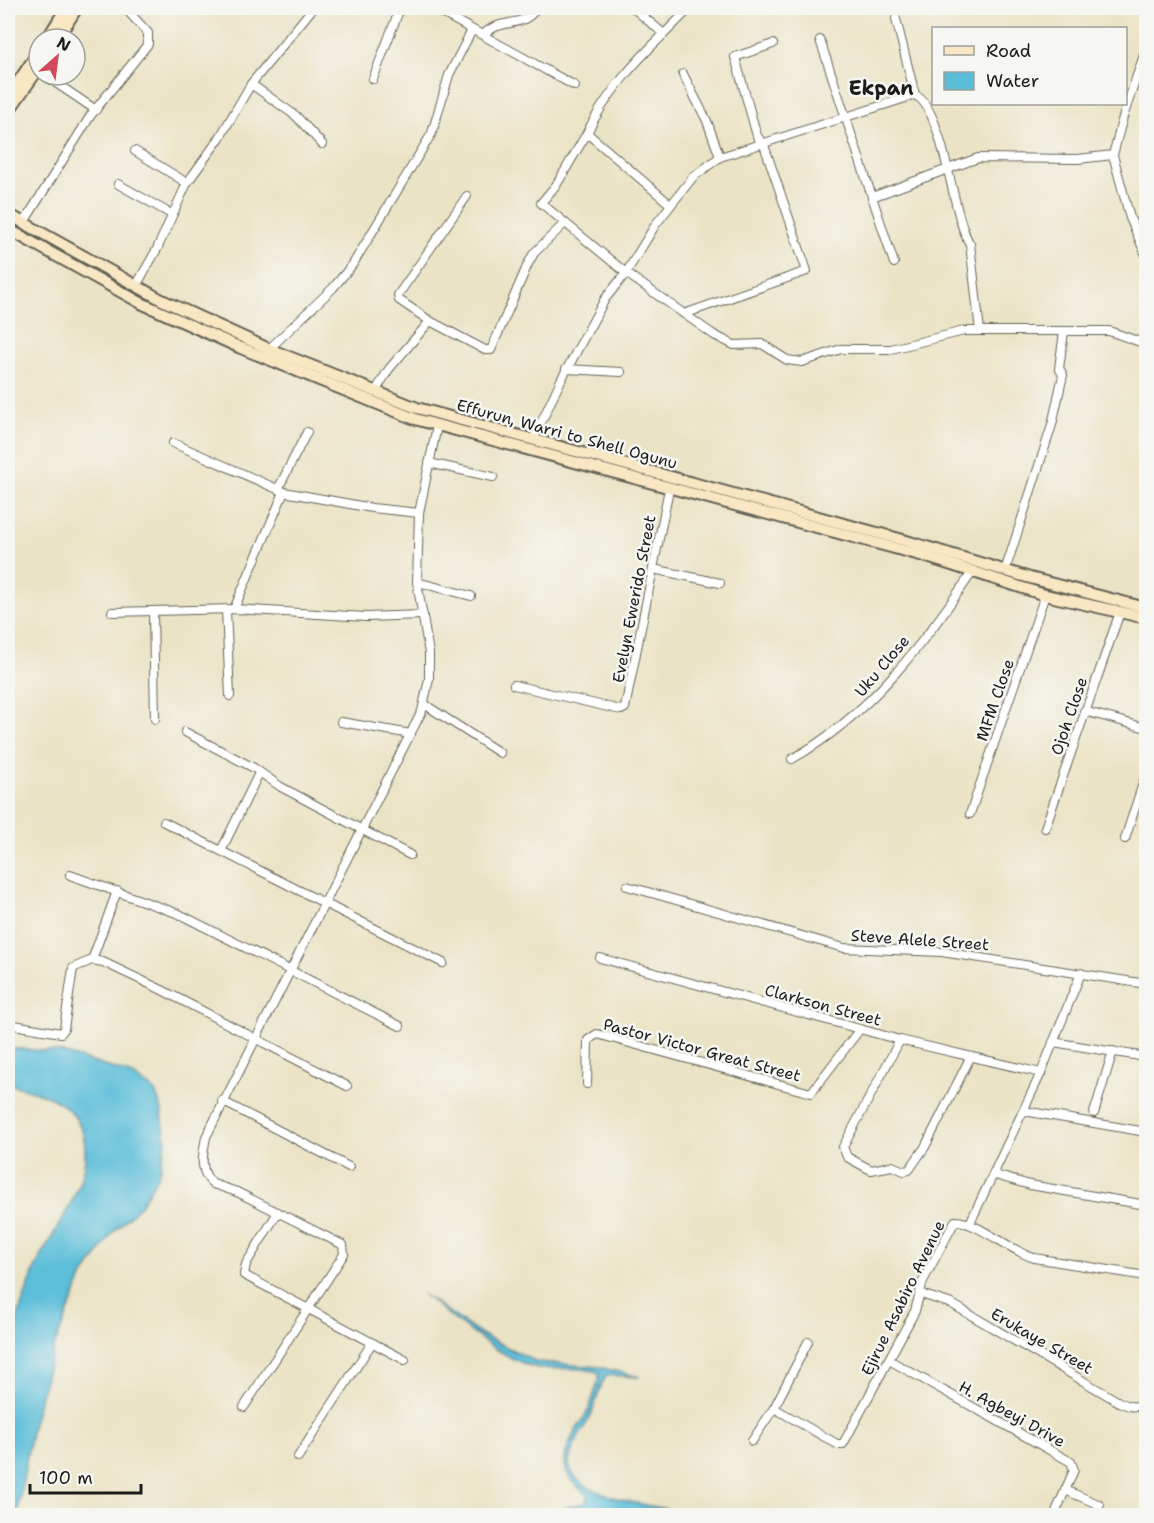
<svg xmlns="http://www.w3.org/2000/svg" width="1154" height="1523" viewBox="0 0 1154 1523" font-family="'Shantell Sans',sans-serif">
<rect width="100%" height="100%" fill="#f6f6f2"/>
<filter id="ink" filterUnits="userSpaceOnUse"><feTurbulence type="fractalNoise" baseFrequency=".0167" numOctaves="2"/><feDisplacementMap in="SourceGraphic" scale="12" xChannelSelector="R" yChannelSelector="G"/><feConvolveMatrix kernelMatrix="1 2 1 2 8 2 1 2 1" color-interpolation-filters="sRGB"/></filter>
<filter id="wash" filterUnits="userSpaceOnUse"><feTurbulence type="fractalNoise" baseFrequency=".008" numOctaves="4" result="noise"/><feDisplacementMap in="SourceGraphic" scale="24" xChannelSelector="R" yChannelSelector="G"/><feGaussianBlur stdDeviation="1.35" result="paint"/><feColorMatrix in="noise" values="0 0 0 0 0 0 0 0 0 0 0 0 0 0 0 0 0 1.4 0 .05"/><feComposite in="paint" operator="in"/></filter>
<g filter="url(#wash)">
<rect width="100%" height="100%" fill="#ebe3c5"/>
<g fill="#5bbed9" stroke="#3c6d7a" stroke-width="1.5">
<path d="M8 1048 60 1052 130 1074 154 1090 161 1106 166 1142 158 1176 141 1204 111 1235 82 1278 55 1344 32 1427 17 1516 8 1515C7 1455 0 1372 18 1316 24 1299 30 1280 37 1264 56 1225 95 1180 83 1134 74 1100 38 1092 8 1084Z"/>
<path d="M423 1294 480 1334 537 1362 599 1367 640 1377 607 1375C597 1388 597 1403 590 1417 583 1430 569 1450 569 1464 572 1500 676 1510 705 1515H551L566 1507 586 1503 587 1495C580 1488 569 1481 566 1470 560 1448 579 1428 589 1409 591 1404 599 1379 600 1373 581 1366 560 1370 540 1368 507 1364 449 1316 423 1294Z"/>
</g>
</g>
<g filter="url(#ink)">
<g fill="none" stroke-linecap="round" stroke-linejoin="round">
<g stroke="#646257" stroke-width="10">
<g id="street">
<path d="M433 8 575 86"/>
<path d="M633 8 664 34C633 64 606 94 587 133L671 205"/>
<path d="M896 19 915 95C944 108 952 217 970 244L980 331"/>
<path d="M664 34 690 8"/>
<path d="M483 35C500 17 525 29 536 8"/>
<path d="M820 40 894 263"/>
<path d="M1146 49 1123 117 1113 155 1130 218 1146 255"/>
<path d="M683 74 707 121 720 157"/>
<path d="M44 75 96 110"/>
<path d="M373 79 400 8"/>
<path d="M251 84 296 116 322 144"/>
<path d="M587 133 557 184 541 203 626 273 714 335 734 345 762 344 787 360 802 362 841 349H891L964 331H1109L1146 344"/>
<path d="M135 151 187 183"/>
<path d="M118 184 171 214"/>
<path d="M872 197 978 158 1078 159 1113 155"/>
<path d="M23 224 91 115 148 44V33L125 8"/>
<path d="M136 286 157 249 187 183 219 139 251 84 313 8"/>
<path d="M684 314 807 271 764 145 757 136 735 57 773 44"/>
<path d="M430 321 485 350H491L528 264 534 253 564 224"/>
<path d="M269 349 333 288 353 264 432 133 449 75 472 30"/>
<path d="M566 369 621 372"/>
<path d="M375 392 389 369 430 321 399 300 398 295 467 196"/>
<path d="M533 440 561 380 605 299 626 273 656 224 693 177 720 157 915 95"/>
<path d="M173 443 284 492 372 508 419 513"/>
<path d="M429 463 493 477"/>
<path d="M278 489 307 432"/>
<path d="M653 569 720 583"/>
<path d="M1005 571 1052 425 1063 375 1059 368 1064 332"/>
<path d="M417 582 471 596"/>
<path d="M234 609 284 492"/>
<path d="M226 610 230 696"/>
<path d="M153 611 155 719"/>
<path d="M112 612 234 609 366 617 423 615"/>
<path d="M514 685 621 710 625 708 669 489"/>
<path d="M424 704 500 753"/>
<path d="M1084 711 1146 728"/>
<path d="M341 722 411 734"/>
<path d="M185 732 254 768 281 787 410 855"/>
<path d="M792 759C869 716 924 643 973 571"/>
<path d="M259 773 221 851 443 963"/>
<path d="M970 814 1045 595"/>
<path d="M164 822 221 851"/>
<path d="M1045 828 1120 612"/>
<path d="M1125 839 1146 774"/>
<path d="M70 875 179 914 400 1026"/>
<path d="M627 886 844 948 942 952 1146 984"/>
<path d="M600 958 900 1040 1041 1073"/>
<path d="M92 960 117 891"/>
<path d="M8 1024 61 1033 64 1029 73 968 92 960 103 962 162 990 347 1086"/>
<path d="M900 1040 843 1147 847 1157 871 1170 892 1166 904 1171 909 1170 925 1147 970 1058"/>
<path d="M1053 1042 1146 1057"/>
<path d="M587 1084 588 1040 597 1034 811 1093 860 1029"/>
<path d="M222 1101 349 1167"/>
<path d="M1024 1111 1146 1132"/>
<path d="M1094 1113 1113 1051"/>
<path d="M995 1175 1030 1185 1146 1205"/>
<path d="M278 1212 246 1264 244 1275 405 1360"/>
<path d="M970 1223 1041 1073 1081 973"/>
<path d="M921 1294 952 1304 1119 1402C1130 1407 1138 1410 1146 1399"/>
<path d="M889 1360 1071 1462 1074 1470 1054 1516"/>
<path d="M244 1407 344 1254 343 1245 237 1192 213 1184C198 1171 203 1154 206 1137L422 711 429 679V653L417 582 419 513 437 426"/>
<path d="M774 1408 837 1444H843L915 1311 923 1281 955 1221C972 1219 1013 1252 1034 1258L1146 1276"/>
<path d="M752 1441 774 1408 808 1342"/>
<path d="M298 1457 372 1343"/>
<path d="M1065 1490 1100 1505"/>
</g>
</g>
<g stroke="#646257" stroke-width="14">
<g id="secondary">
<path d="M47 39 66 8"/>
<path d="M57 39 77 8"/>
<path d="M8 97 39 51"/>
<path d="M8 112 39 68"/>
<path d="M8 214 162 300 269 349 417 408 903 540 1030 578 1146 608"/>
<path d="M8 229 141 303 241 348 415 419 924 556 1045 595 1146 618"/>
</g>
</g>
<use href="#street" stroke="#fff" stroke-width="8"/>
<use href="#secondary" stroke="#f9e7c3" stroke-width="10"/>
</g>
</g>
<g text-anchor="middle" dominant-baseline="central" stroke-width="5" stroke-linejoin="round" paint-order="stroke">
<g font-size="16" fill="#1c1c1c" stroke="#f6f6f2">
<text transform="translate(567 434) rotate(15)">Effurun, Warri to Shell Ogunu</text>
<text transform="translate(634 599) rotate(-79)">Evelyn Ewerido Street</text>
<text transform="translate(882 666) rotate(-50)">Uku Close</text>
<text transform="translate(995 700) rotate(-71)">MFM Close</text>
<text transform="translate(1069 716) rotate(-71)">Ojoh Close</text>
<text transform="translate(920 940) rotate(4)">Steve Alele Street</text>
<text transform="translate(823 1005) rotate(15)">Clarkson Street</text>
<text transform="translate(702 1050) rotate(15)">Pastor Victor Great Street</text>
<text transform="translate(903 1298) rotate(-64)">Ejirue Asabiro Avenue</text>
<text transform="translate(1042 1341) rotate(30)">Erukaye Street</text>
<text transform="translate(1012 1414) rotate(29)">H. Agbeyi Drive</text>
</g>
<g font-size="20" font-weight="bold" fill="#1c1c1c" stroke="#f6f6f2">
<text x="881" y="88">Ekpan</text>
</g>
</g>
<rect width="1154" height="1523" fill="none" stroke="#f6f6f2" stroke-width="30"/>
<rect x="932" y="27" width="195" height="78" fill="#f6f6f2" stroke="#9f9f9c" stroke-width="1.5"/>
<rect x="944" y="46" width="30" height="9" fill="#f9e7c3" stroke="#9f9f9c" stroke-width="1.5"/>
<text x="986" y="57" font-size="18" fill="#1c1c1c">Road</text>
<rect x="944" y="72" width="30" height="18" fill="#5bbed9" stroke="#9f9f9c" stroke-width="1.5"/>
<text x="986" y="87" font-size="18" fill="#1c1c1c">Water</text>
<g transform="translate(57 57) rotate(28)"><circle r="28" fill="#f6f6f2" stroke="#9f9f9c" stroke-width="1.5"/>
<path d="M0-4.5L10 22L0 15L-10 22Z" fill="#d1495b"/>
<text y="-9" font-size="16" font-weight="bold" text-anchor="middle" fill="#1c1c1c">N</text>
</g>
<path d="M30 1484v9h111v-9" fill="none" stroke="#1c1c1c" stroke-width="3"/>
<text x="39" y="1484" font-size="18" fill="#1c1c1c" stroke="#f6f6f2" stroke-width="4.5" paint-order="stroke">100 m</text>
</svg>
